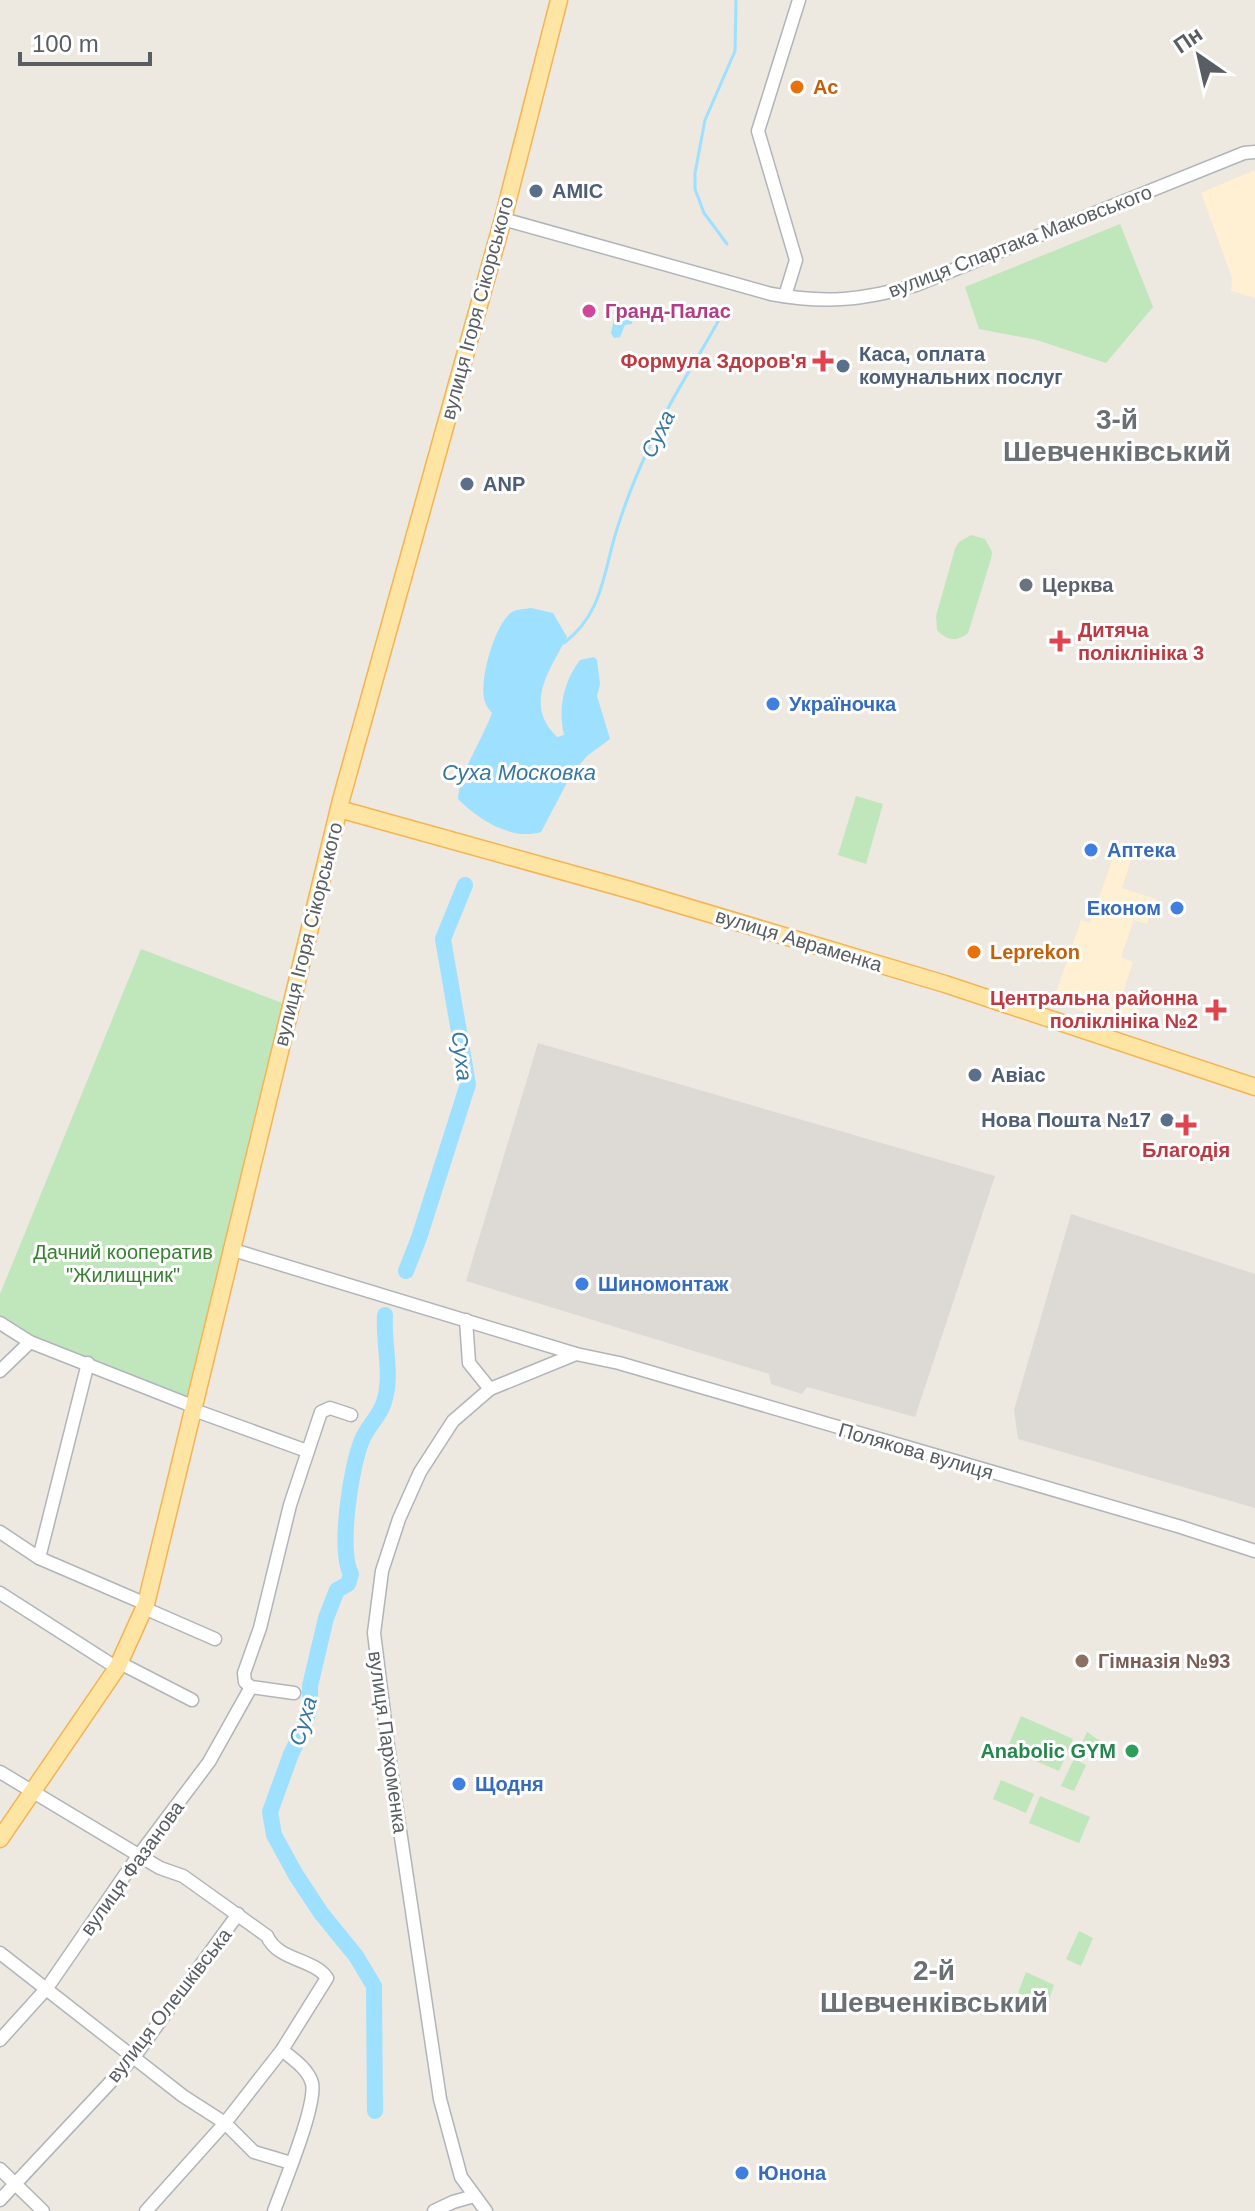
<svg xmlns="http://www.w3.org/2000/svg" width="1255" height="2211" viewBox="0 0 1255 2211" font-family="Arial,sans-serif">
<rect width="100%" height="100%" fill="#ede8e0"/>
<g fill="#ffefd3">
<path d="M1254 170 1255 173V298L1231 291 1232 278 1201 193Z"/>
<path d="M1114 855 1131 860 1122 888 1156 899 1147 924 1134 920 1121 957 1133 962 1122 996 1140 1002 1131 1028 1053 1001 1081 920 1090 923Z"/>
</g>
<g fill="#dddad5">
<path d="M538 1043 995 1176 915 1417 807 1387 802 1394 771 1384 769 1374 466 1281Z"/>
<path d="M1071 1214 1255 1274V1508L1018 1439 1014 1410Z"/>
</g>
<g fill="#c0e6bb">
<path d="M1120 224 1153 307 1106 363 1037 340 979 329 965 287Z"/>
<path d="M971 535 985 539 992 552 991 559 968 633C957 642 947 641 937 630L936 616 955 549 959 542Z"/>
<path d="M856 796 883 804 866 864 838 855Z"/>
<path d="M141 949 290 1006 194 1410 0 1323V1294Z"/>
<path d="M1021 1716 1073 1739 1059 1771 1007 1749Z"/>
<path d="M1087 1732 1100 1741 1101 1747 1096 1760 1078 1752Z"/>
<path d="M1074 1759 1086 1765 1074 1791 1061 1786Z"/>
<path d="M1001 1780 1034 1794 1026 1813 993 1799Z"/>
<path d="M1040 1796 1090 1817 1079 1843 1029 1823Z"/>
<path d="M1079 1931 1093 1938 1081 1966 1066 1959Z"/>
<path d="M1026 1972 1054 1985 1047 2005 1018 1993Z"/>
</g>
<g fill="#9ee0ff">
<path d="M624 310 633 316 632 324 625 325 620 337 614 338 611 333 615 315Z"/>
<path d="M531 608 553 613 567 637C550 670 523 704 557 737L564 735C558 708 563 683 580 660L594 657 597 660 600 684 597 696 610 739 587 756 571 775 541 832C511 841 478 819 458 799 459 774 482 740 492 713 489 709 486 706 485 702 478 682 495 623 512 612 517 609 525 609 531 608Z"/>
</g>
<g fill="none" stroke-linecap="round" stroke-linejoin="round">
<g stroke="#9ee0ff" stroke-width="3">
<path d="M727 244 704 213 695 189V173L705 120 735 51 736 0"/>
<path d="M564 643C604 612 603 572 617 529 626 500 638 471 651 443 670 398 699 358 722 314"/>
</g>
<g stroke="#9ee0ff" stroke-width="16">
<path d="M406 1271 419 1238 468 1084 443 939 465 885"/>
<path d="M375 2111 374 1986 356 1956 321 1913 296 1875 274 1835 270 1812 291 1754 303 1730 310 1707V1686L326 1618 337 1590 348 1584 351 1574C338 1551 351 1465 362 1440 367 1427 380 1416 384 1402 393 1375 383 1343 385 1315"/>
</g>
<g stroke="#b1b5b9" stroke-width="15">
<g id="minor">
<path d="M503 219 771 294C826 304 863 300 916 285L1244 153 1255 152"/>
<path d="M785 296 796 260 758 131 799 0"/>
<path d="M230 1249 576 1354 619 1363 1181 1527 1255 1551"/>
<path d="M466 1320 469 1363 490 1389 453 1421 420 1472 399 1519 382 1571 374 1633 391 1770 440 2099 461 2177 486 2211"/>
<path d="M0 1323 30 1342 195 1407"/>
<path d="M0 1371 30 1342"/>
<path d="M490 1389 576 1354"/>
<path d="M194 1410 307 1451"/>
<path d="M0 1532 39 1558 146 1604"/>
<path d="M39 1558 88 1363"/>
<path d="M0 1593 117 1668"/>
<path d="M144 1608 215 1639"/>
<path d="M120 1663 192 1700"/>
<path d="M294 1693 251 1687 245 1682 244 1673 260 1628 290 1505 321 1412 330 1408 351 1415"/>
<path d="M0 1772 160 1868 183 1876 267 1936C278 1961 313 1958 327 1978L282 2050 225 2123 146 2211"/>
<path d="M0 1953 183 2096 225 2123 254 2152 291 2163"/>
<path d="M0 2040 47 1988 136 1859 209 1762 251 1687"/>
<path d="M0 2169 43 2211"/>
<path d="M0 2200 134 2057 238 1914"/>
<path d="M274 2211C283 2186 317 2105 312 2083 308 2069 293 2059 282 2050"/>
<path d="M434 2211 453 2202 474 2196"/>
</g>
</g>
<g stroke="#f5b351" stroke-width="19">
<g id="major">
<path d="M339 809 630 890 945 984 1255 1087"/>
<path d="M0 1839 117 1668 146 1604 341 800 503 219 559 0"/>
</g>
</g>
<use href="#minor" stroke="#fff" stroke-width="12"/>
<use href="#major" stroke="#ffe5a3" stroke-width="16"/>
</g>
<g fill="#e8710a" stroke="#fff" stroke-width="3">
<circle cx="797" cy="87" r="8"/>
<circle cx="974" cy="952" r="8"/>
</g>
<g fill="#5c6f8a" stroke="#fff" stroke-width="3">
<circle cx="536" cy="191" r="8"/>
<circle cx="843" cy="366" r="8"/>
<circle cx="467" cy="484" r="8"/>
<circle cx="975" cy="1075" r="8"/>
<circle cx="1167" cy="1120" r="8"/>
</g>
<circle fill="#d1479c" stroke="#fff" stroke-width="3" cx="589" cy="311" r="8"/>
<g fill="#e0444e" stroke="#fff" stroke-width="3">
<path d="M819 349h8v8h8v8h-8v8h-8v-8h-8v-8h8z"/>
<path d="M1056 629h8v8h8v8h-8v8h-8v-8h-8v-8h8z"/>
<path d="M1212 998h8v8h8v8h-8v8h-8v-8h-8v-8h8z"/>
<path d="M1182 1113h8v8h8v8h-8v8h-8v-8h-8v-8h8z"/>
</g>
<circle fill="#6b7280" stroke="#fff" stroke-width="3" cx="1026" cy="585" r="8"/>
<g fill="#3f7fe0" stroke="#fff" stroke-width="3">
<circle cx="773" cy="704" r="8"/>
<circle cx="1091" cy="850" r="8"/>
<circle cx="1177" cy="908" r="8"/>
<circle cx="582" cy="1284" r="8"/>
<circle cx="459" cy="1784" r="8"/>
<circle cx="742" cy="2173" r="8"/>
</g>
<circle fill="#8d6e63" stroke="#fff" stroke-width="3" cx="1082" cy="1661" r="8"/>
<circle fill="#2e9e5b" stroke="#fff" stroke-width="3" cx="1132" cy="1751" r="8"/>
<g text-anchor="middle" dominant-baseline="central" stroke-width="6" stroke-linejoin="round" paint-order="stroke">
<g font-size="20" font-weight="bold" fill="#c56008" stroke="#fff" text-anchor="start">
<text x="813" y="87">Ас</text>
<text x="990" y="952">Leprekon</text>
</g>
<g font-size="20" font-weight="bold" fill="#4e5e75" stroke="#fff" text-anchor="start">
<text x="552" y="191">AMIC</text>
<text x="859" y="354">Каса, оплата<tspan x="859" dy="23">комунальних послуг</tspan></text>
<text x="483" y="484">ANP</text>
<text x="991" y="1075">Авіас</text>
<text x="1151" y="1120" text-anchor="end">Нова Пошта №17</text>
</g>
<g font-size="20" fill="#595e62" stroke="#fff">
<text transform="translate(1020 241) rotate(-21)">вулиця Спартака Маковського</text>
<text transform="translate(477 308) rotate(-75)">вулиця Ігоря Сікорського</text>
<text transform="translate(308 934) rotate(-76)">вулиця Ігоря Сікорського</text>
<text transform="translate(799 940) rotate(17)">вулиця Авраменка</text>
<text transform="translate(916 1451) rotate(16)">Полякова вулиця</text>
<text transform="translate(388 1742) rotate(82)">вулиця Пархоменка</text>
<text transform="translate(132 1868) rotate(-54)">вулиця Фазанова</text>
<text transform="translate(169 2005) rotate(-52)">вулиця Олешківська</text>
</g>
<g font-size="20" font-weight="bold" fill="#b23c85" stroke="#fff" text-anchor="start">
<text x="605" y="311">Гранд-Палас</text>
</g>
<g font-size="20" font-weight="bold" fill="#be3a42" stroke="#fff" text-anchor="end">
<text x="807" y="361">Формула Здоров'я</text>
<text x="1078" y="630" text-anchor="start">Дитяча<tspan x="1078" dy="23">поліклініка 3</tspan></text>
<text x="1198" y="998">Центральна районна<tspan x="1198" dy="23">поліклініка №2</tspan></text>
<text x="1186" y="1150" text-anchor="middle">Благодія</text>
</g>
<g font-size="20" font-weight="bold" fill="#5b616d" stroke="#fff" text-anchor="start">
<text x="1042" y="585">Церква</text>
</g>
<g font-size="20" font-weight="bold" fill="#366cbe" stroke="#fff" text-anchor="start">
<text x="789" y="704">Україночка</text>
<text x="1107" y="850">Аптека</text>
<text x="1161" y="908" text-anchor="end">Економ</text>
<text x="598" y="1284">Шиномонтаж</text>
<text x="475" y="1784">Щодня</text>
<text x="758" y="2173">Юнона</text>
</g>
<g font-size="20" fill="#378131" stroke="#fff">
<text x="123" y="1252">Дачний кооператив<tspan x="123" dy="23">"Жилищник"</tspan></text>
</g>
<g font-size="20" font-weight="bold" fill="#785e54" stroke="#fff" text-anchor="start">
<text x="1098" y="1661">Гімназія №93</text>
</g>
<g font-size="20" font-weight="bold" fill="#27864d" stroke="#fff" text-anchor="end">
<text x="1116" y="1751">Anabolic GYM</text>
</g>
<g font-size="22" font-style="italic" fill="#3577a1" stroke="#fff">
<text transform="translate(658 434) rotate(-64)">Суха</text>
<text x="519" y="772">Суха Московка</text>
<text transform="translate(462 1056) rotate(83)">Суха</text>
<text transform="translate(303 1721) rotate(-74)">Суха</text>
</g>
<g font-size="28" font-weight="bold" fill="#6a7074" stroke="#fff">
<text x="1117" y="419">3-й<tspan x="1117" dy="32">Шевченківський</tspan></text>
<text x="934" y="1970">2-й<tspan x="934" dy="32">Шевченківський</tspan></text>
</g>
</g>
<g transform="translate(1199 56) rotate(326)" stroke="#ffffff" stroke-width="6" paint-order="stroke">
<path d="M0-6L14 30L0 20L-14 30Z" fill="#595e62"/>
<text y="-12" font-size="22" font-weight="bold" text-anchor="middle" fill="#595e62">Пн</text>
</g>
<path d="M20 52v12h130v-12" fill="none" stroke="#595e62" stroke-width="4"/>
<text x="32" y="52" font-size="24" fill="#595e62" stroke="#ffffff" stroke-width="6" paint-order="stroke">100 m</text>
</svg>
